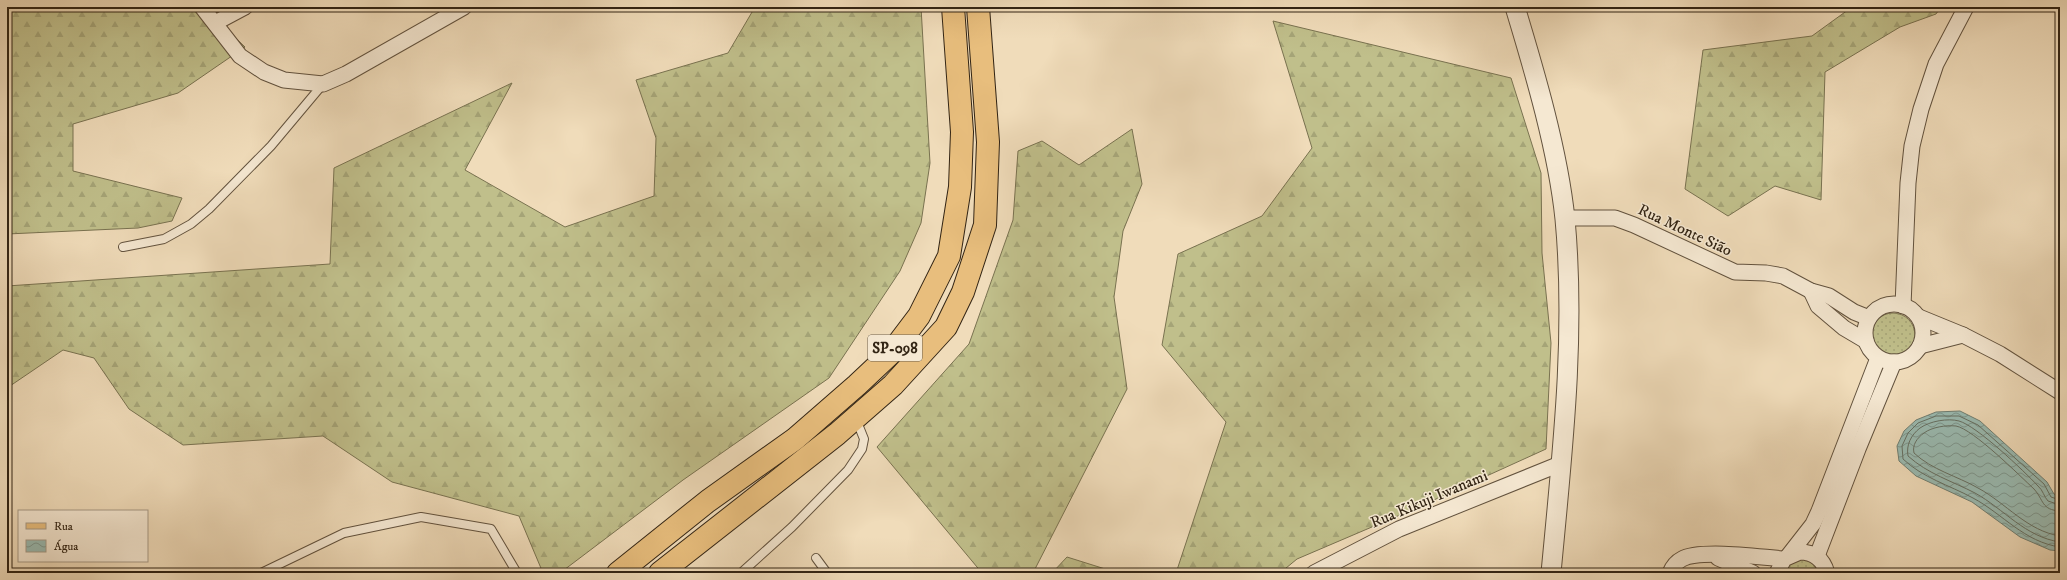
<svg xmlns="http://www.w3.org/2000/svg" width="2067" height="580" viewBox="0 0 2067 580" font-family="'IM FELL DW Pica',serif">
<defs>
<pattern id="grass-dots" width="8" height="8" patternUnits="userSpaceOnUse"><rect width="8" height="8" fill="#c0bf8b"/><path d="M2 2h.1M6 6h.1" fill="none" stroke="#a5a477" stroke-width="1.8" stroke-linecap="round"/></pattern>
<pattern id="forest-firs" width="22" height="20" patternUnits="userSpaceOnUse"><rect width="22" height="20" fill="#c0bf8b"/><path d="M5 1l3.5 6h-7zM16 11l3.5 6h-7z" fill="#a5a477"/></pattern>
<pattern id="water-waves" width="16" height="10" patternUnits="userSpaceOnUse"><rect width="16" height="10" fill="#9abbb2"/><path d="M0 5q4-4 8 0t8 0" fill="none" stroke="#7e9890"/></pattern>
</defs>
<rect width="100%" height="100%" fill="#f0dcba"/>
<filter id="stains"><feTurbulence type="fractalNoise" baseFrequency=".005" numOctaves="4"/><feColorMatrix values="0 0 0 0 .2 0 0 0 0 .09 0 0 0 0 .02 0 0 0 .5 -.17"/></filter>
<radialGradient id="worn" r=".72"><stop offset=".6" stop-color="#630" stop-opacity="0"/><stop offset="1" stop-color="#630" stop-opacity=".3"/></radialGradient>
<g fill="url(#grass-dots)" stroke="#797250">
<circle cx="1893" cy="335" r="22"/>
<path d="M1809 557 1823 573H1782L1786 563Z"/>
</g>
<g fill="url(#forest-firs)" stroke="#797250">
<path d="M7 7H209L221 24 245 47 178 93 73 124V171L182 198 172 221 138 228 7 234Z"/>
<path d="M755 7H921L930 163 921 223 900 271 829 378 683 480 560 573H543L519 516 392 482 323 436 183 445 129 409 94 358 63 350 7 388V286L330 264 334 168 512 83 465 170 565 227 654 196 656 138 636 80 728 53Z"/>
<path d="M1852 7H1941L1936 14 1900 27 1825 72 1821 200 1775 186 1728 216 1685 189 1703 50 1812 36Z"/>
<path d="M1273 21 1511 78 1541 173 1542 253 1551 343 1546 449 1414 509 1297 559 1280 573H1176L1226 422 1162 345 1178 254 1262 216 1312 148Z"/>
<path d="M1132 129 1142 184 1123 231 1114 297 1127 389 1035 569 1010 573H982L877 447 969 344 1013 220 1018 151 1042 141 1079 165Z"/>
<path d="M1067 557 1118 573H1052Z"/>
</g>
<path fill="url(#water-waves)" stroke="#707f73" d="M1960 411 1980 421 2047 482 2054 494 2060 496V551L2050 550 2020 537 1972 502 1916 476 1899 461 1897 446 1904 431 1916 420 1936 412Z"/>
<g fill="none" stroke-linecap="round" stroke-linejoin="round">
<g stroke="#667063" stroke-width="1">
<path d="M2060 500 2051 497 2044 484 1978 425 1959 416H1936L1918 423 1908 433 1902 446 1903 459C1923 478 1949 485 1973 498 2003 514 2024 542 2060 547"/>
<path d="M2060 505 2048 501C2044 497 2043 490 2038 486 2024 471 1977 426 1959 421 1948 418 1930 421 1920 428 1911 435 1906 445 1908 456 1928 474 1952 481 1975 493 2004 509 2025 537 2060 542"/>
<path d="M2060 511C2041 510 2044 500 2034 489 2020 476 1973 429 1956 426 1946 425 1932 427 1924 433 1917 438 1912 445 1914 453 1932 470 1957 476 1978 488 2006 503 2027 531 2060 536"/>
</g>
<g stroke="#62523e" stroke-width="10">
<g id="service">
<path d="M123 247 164 239 191 224 209 209 271 146 323 84"/>
<path d="M816 558 827 573"/>
<path d="M261 573 344 533 421 517 491 529 517 573"/>
<path d="M741 573 792 527 848 470 862 449 864 439 856 419"/>
</g>
</g>
<g stroke="#62523e" stroke-width="17">
<g id="minor">
<path d="M202 7 240 56 264 72 284 80 323 84 346 74 464 7"/>
<path d="M215 23 245 7"/>
<path d="M1565 218H1615L1634 225 1735 272 1766 273 1783 276 1811 291 1829 296 1854 312 1869 318"/>
<path d="M1811 291 1818 306 1844 328 1866 341"/>
<circle cx="1894" cy="333" r="29"/>
<path d="M1903 306 1908 183 1912 146 1921 109 1936 64 1966 7"/>
<path d="M1919 317 1963 335 2000 354 2060 392"/>
<path d="M1920 346 1963 335"/>
<path d="M1788 556 1813 524 1819 511 1878 358"/>
<path d="M1817 556 1858 449 1894 362"/>
<path d="M1718 558 1753 573"/>
<path d="M1314 573 1399 529 1560 464"/>
<path d="M1670 573C1672 568 1676 562 1682 559 1699 549 1762 557 1784 559"/>
<path d="M1777 573 1784 559 1800 552C1814 552 1823 559 1827 573"/>
</g>
</g>
<g stroke="#62523e" stroke-width="21">
<path id="tertiary" d="M1515 7C1535 73 1558 151 1565 219 1576 337 1562 455 1551 573"/>
</g>
<g stroke="#322414" stroke-width="24">
<g id="primary">
<path d="M618 573 708 501 795 439 857 385 891 353 919 316 949 256 960 187 962 132 953 7"/>
<path d="M660 573 837 434 893 385 946 327 963 292 985 225 988 142 978 7"/>
</g>
</g>
<use href="#service" stroke="#f5e8d2" stroke-width="8"/>
<use href="#minor" stroke="#f5e8d2" stroke-width="15"/>
<use href="#tertiary" stroke="#f5e8d2" stroke-width="19"/>
<use href="#primary" stroke="#e8be7d" stroke-width="22"/>
</g>
<g text-anchor="middle" dominant-baseline="central" stroke-width="3" stroke-linejoin="round" paint-order="stroke">
<rect fill="#f5e8d2" stroke="#6c5f4d" stroke-width="1" x="868" y="335" width="54" height="26" rx="3"/>
<g font-size="15" font-weight="bold" fill="#322414">
<text x="895" y="348">SP-098</text>
</g>
<g font-size="16" fill="#322414" stroke="#f5e8d2">
<text transform="translate(1685 230) rotate(25)">Rua Monte Sião</text>
<text transform="translate(1429 499) rotate(-23)">Rua Kikuji Iwanami</text>
</g>
</g>
<rect width="2067" height="580" fill="none" stroke="#f0dcba" stroke-width="24"/>
<rect x="8" y="8" width="2051" height="564" fill="none" stroke="#322414" stroke-width="2"/>
<rect x="12" y="12" width="2043" height="556" fill="none" stroke="#322414"/>
<rect x="18" y="510" width="130" height="52" fill="#f5e8d2" stroke="#a79a86"/>
<rect x="26" y="523" width="20" height="6" fill="#e8be7d" stroke="#a79a86"/>
<text x="54" y="530" font-size="12" fill="#322414">Rua</text>
<rect x="26" y="540" width="20" height="12" fill="url(#water-waves)" stroke="#a79a86"/>
<text x="54" y="550" font-size="12" fill="#322414">Água</text>
<rect width="100%" height="100%" filter="url(#stains)"/>
<rect width="100%" height="100%" fill="url(#worn)"/>
</svg>
